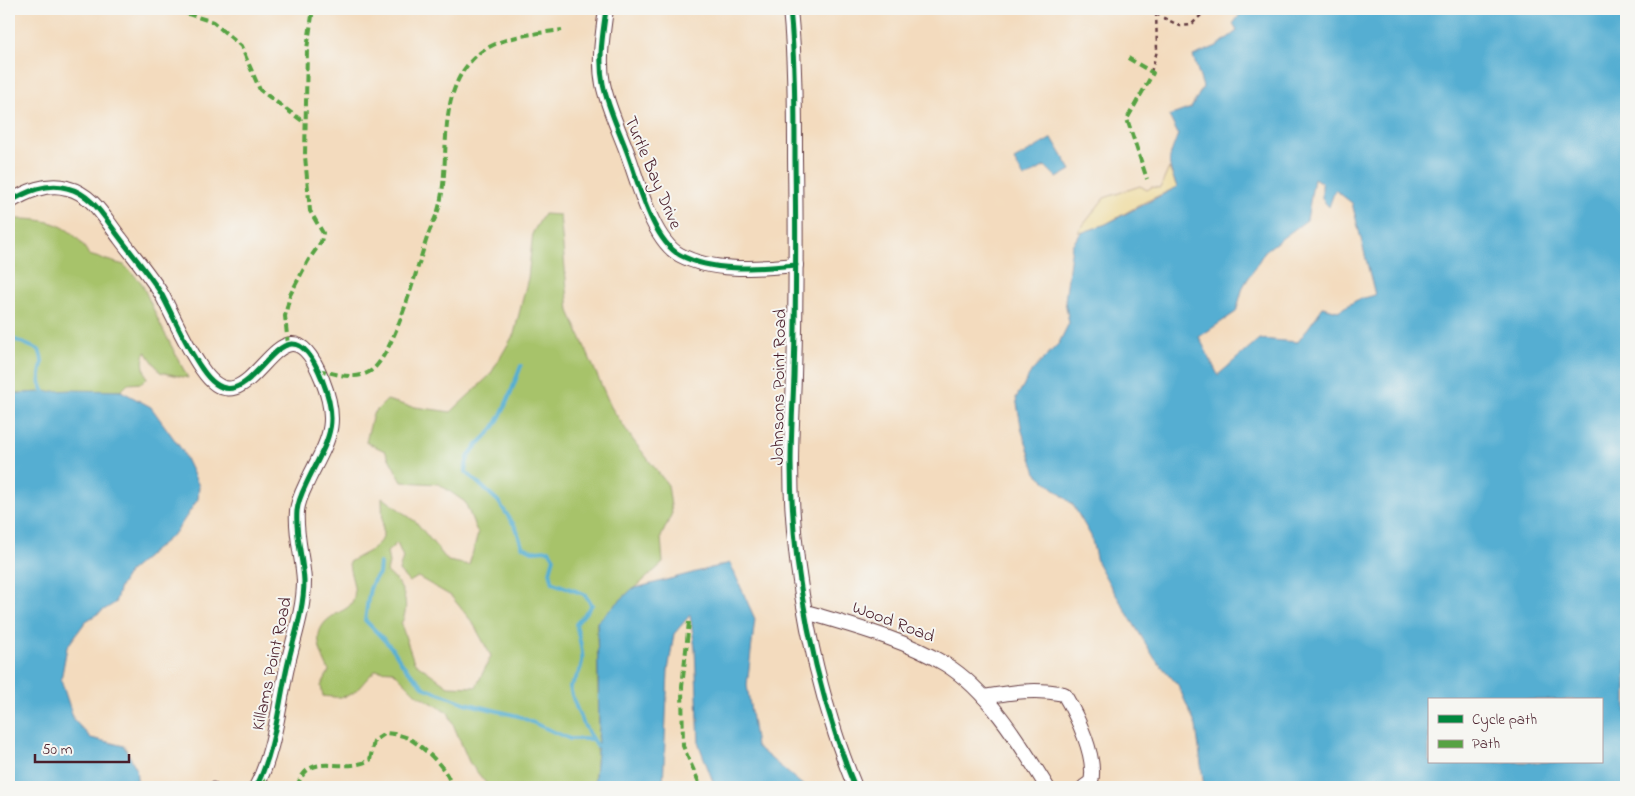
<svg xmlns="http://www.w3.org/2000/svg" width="1635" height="796" viewBox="0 0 1635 796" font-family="'Indie Flower',sans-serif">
<rect width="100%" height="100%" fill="#f6f6f2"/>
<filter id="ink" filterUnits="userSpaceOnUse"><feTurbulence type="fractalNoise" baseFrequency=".02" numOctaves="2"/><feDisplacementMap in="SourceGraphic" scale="10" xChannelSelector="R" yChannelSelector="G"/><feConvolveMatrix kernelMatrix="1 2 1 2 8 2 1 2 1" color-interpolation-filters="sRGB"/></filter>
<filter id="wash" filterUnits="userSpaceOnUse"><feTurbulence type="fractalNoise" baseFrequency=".0096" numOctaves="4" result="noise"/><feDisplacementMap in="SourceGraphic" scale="20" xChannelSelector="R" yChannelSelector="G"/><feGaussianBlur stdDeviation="1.12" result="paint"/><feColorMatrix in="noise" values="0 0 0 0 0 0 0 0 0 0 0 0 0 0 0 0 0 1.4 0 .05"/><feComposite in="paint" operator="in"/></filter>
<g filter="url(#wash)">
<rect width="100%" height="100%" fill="#f3dbbe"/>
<g fill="#a7c36a" stroke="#78714a" fill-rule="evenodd">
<path d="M544 214 560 215 569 311 611 407 633 440 668 485 672 513 661 537 663 563 597 622 599 728 594 787H489L469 762 448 712 416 694 393 671 376 670C354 689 358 701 323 696L321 686 329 671C319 649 309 629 336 614 343 610 350 608 353 600 358 589 349 574 349 562L373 549 383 538 382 497 416 522 448 561 469 565 478 534 465 502 439 484 402 482 385 451 366 442 373 414 387 400 408 406 451 412 490 375 514 334 528 278 533 232ZM397 543 403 557 399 571 409 582 418 577 451 596 473 623 491 656 476 687 448 686 414 662 401 624C411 605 404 585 387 572L389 563 387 552Z"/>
<path d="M16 219C50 219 72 224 89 255L124 265 141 282 161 326 188 378 160 372 146 352C141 360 144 369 147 378L142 383 128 384 121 391 9 393V221Z"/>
</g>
<path fill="#eeda9e" stroke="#9c7c64" d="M1169 168 1177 187 1145 202 1106 224 1081 233 1078 232 1104 198 1140 186 1147 190 1152 187 1160 188Z"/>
<g fill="#54aed2" stroke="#4f667e" fill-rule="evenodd">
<path d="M1241 9H1626V787H1204L1196 726 1178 685 1155 659 1110 585 1097 562 1091 536 1073 505 1036 473 1022 431 1016 398 1032 371 1059 343 1069 323 1065 301 1072 245 1081 233 1106 224 1177 187C1166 159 1168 162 1178 134L1169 116 1191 108 1203 87 1193 56 1217 46 1237 31 1233 24 1241 13ZM1314 178 1322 183V199L1329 207 1335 190 1352 203 1375 295 1357 300 1338 311 1323 307 1298 342 1259 339 1218 375 1199 337 1236 312 1243 287 1265 251 1307 220ZM1429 700H1601V762H1429Z"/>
<path d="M1052 138 1071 170 1057 178 1045 166 1024 178 1014 160Z"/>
<path d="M71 390 121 391 151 407 182 450 199 486 198 499 176 532 129 572 120 587 115 603 86 621 67 647 61 680 74 720 91 738 124 746 136 768 138 787H9V394Z"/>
<path d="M730 563 755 619 747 685 756 746 805 787H715L699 745 695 648 690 615 674 634 668 671 663 787H594L599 728 597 622 632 589Z"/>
</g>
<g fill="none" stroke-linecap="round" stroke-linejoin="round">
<g stroke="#54aed2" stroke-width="4">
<path d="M9 337 39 350C48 369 33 371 44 392"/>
<path d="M521 366C513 386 506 409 494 427 483 443 464 450 466 472L498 501 516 528 522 546 532 551 549 550 554 558 550 572 553 583 584 594 592 605 576 624C582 652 589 662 570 687 573 703 586 732 597 746"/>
<path d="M380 563 379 574C367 584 368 605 365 620L393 649 403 665 425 688 465 703 518 716 570 739H592"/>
</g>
</g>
</g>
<g filter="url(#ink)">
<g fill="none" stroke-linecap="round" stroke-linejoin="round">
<g stroke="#633b41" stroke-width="9">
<path id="service" d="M213 786 214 787"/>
</g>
<g stroke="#633b41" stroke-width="16">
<g id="minor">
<path d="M606 9C603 33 598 60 603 84 608 108 619 130 627 152 638 181 652 240 680 255 714 273 760 268 796 265"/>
<path d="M790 9C795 59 795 109 795 159 796 231 796 304 794 376 793 405 791 434 791 463 791 569 815 690 855 787"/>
<path d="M9 202C26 192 47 182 67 188 93 194 105 219 120 238 134 257 150 275 162 295 175 320 186 346 202 369 252 443 280 275 322 379 340 424 329 438 309 478 304 489 298 499 297 511 295 535 303 558 304 581 304 612 292 642 286 672 278 710 274 753 256 787"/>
<path d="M806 612C853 626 903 639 945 664 989 691 1021 745 1047 787"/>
<path d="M984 697C1012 692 1036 688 1064 694 1077 716 1097 757 1091 782L1084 787"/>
</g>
</g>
<g stroke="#633b41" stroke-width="2.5" stroke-dasharray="4 4" stroke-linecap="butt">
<path d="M1156 14 1180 26 1191 25 1207 9"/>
<path d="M1151 72 1157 51 1156 9"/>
</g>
<use href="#service" stroke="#fff" stroke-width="7"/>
<use href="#minor" stroke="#fff" stroke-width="14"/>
<g stroke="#56a243" stroke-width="4" stroke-dasharray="8 4" stroke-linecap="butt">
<path d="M176 9 182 12 213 22 241 46 260 90 305 123"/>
<path d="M1128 58 1153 73 1127 119 1147 179"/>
<path d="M288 345 285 316 290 295 308 261 321 242 323 233 310 211 305 156 307 49 313 9"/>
<path d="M318 370C334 373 353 381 369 372 394 359 418 263 428 235 431 226 437 216 439 207 452 159 434 94 476 56 499 36 533 34 562 30"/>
<path d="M689 622 682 687 683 746 701 787"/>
<path d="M261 778 271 787"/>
<path d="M297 787C309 749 339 775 370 760L374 741 386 733C394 734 403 735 410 739 424 748 450 770 451 787"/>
</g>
<g stroke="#f6f6f2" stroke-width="8">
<g id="cycleway">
<path d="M606 9C603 33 598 60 603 84 608 108 619 130 627 152 638 181 652 240 680 255 714 273 760 268 796 265"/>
<path d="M790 9C795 59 795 109 795 159 796 231 796 304 794 376 793 405 791 434 791 463 791 569 815 690 855 787"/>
<path d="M9 202C26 192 47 182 67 188 93 194 105 219 120 238 134 257 150 275 162 295 175 320 186 346 202 369 252 443 280 275 322 379 340 424 329 438 309 478 304 489 298 499 297 511 295 535 303 558 304 581 304 612 292 642 286 672 278 710 274 753 256 787"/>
</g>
</g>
<use href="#cycleway" stroke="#00873e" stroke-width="5"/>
</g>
</g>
<g text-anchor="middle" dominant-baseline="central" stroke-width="4" stroke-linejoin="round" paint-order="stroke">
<g font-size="18" fill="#4a1f2b" stroke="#f6f6f2">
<text transform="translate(652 173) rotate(67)">Turtle Bay Drive</text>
<text transform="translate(780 387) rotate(-89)">Johnsons Point Road</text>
<text transform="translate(893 623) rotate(21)">Wood Road</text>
<text transform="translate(273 664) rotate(-78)">Killams Point Road</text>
</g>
</g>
<rect width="1635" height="796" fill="none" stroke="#f6f6f2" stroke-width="30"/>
<rect x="1428" y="698" width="175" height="65" fill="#f6f6f2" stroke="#b1a0a2"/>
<rect x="1438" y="715" width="25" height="8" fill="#00873e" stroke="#b1a0a2"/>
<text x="1472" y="724" font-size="15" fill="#4a1f2b">Cycle path</text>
<rect x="1438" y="740" width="25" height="8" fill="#56a243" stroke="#b1a0a2"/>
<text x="1472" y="748" font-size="15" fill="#4a1f2b">Path</text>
<path d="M35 754v8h94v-8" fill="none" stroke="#4a1f2b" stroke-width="2.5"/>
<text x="42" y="754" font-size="15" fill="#4a1f2b" stroke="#f6f6f2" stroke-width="4" paint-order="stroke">50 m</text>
</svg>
